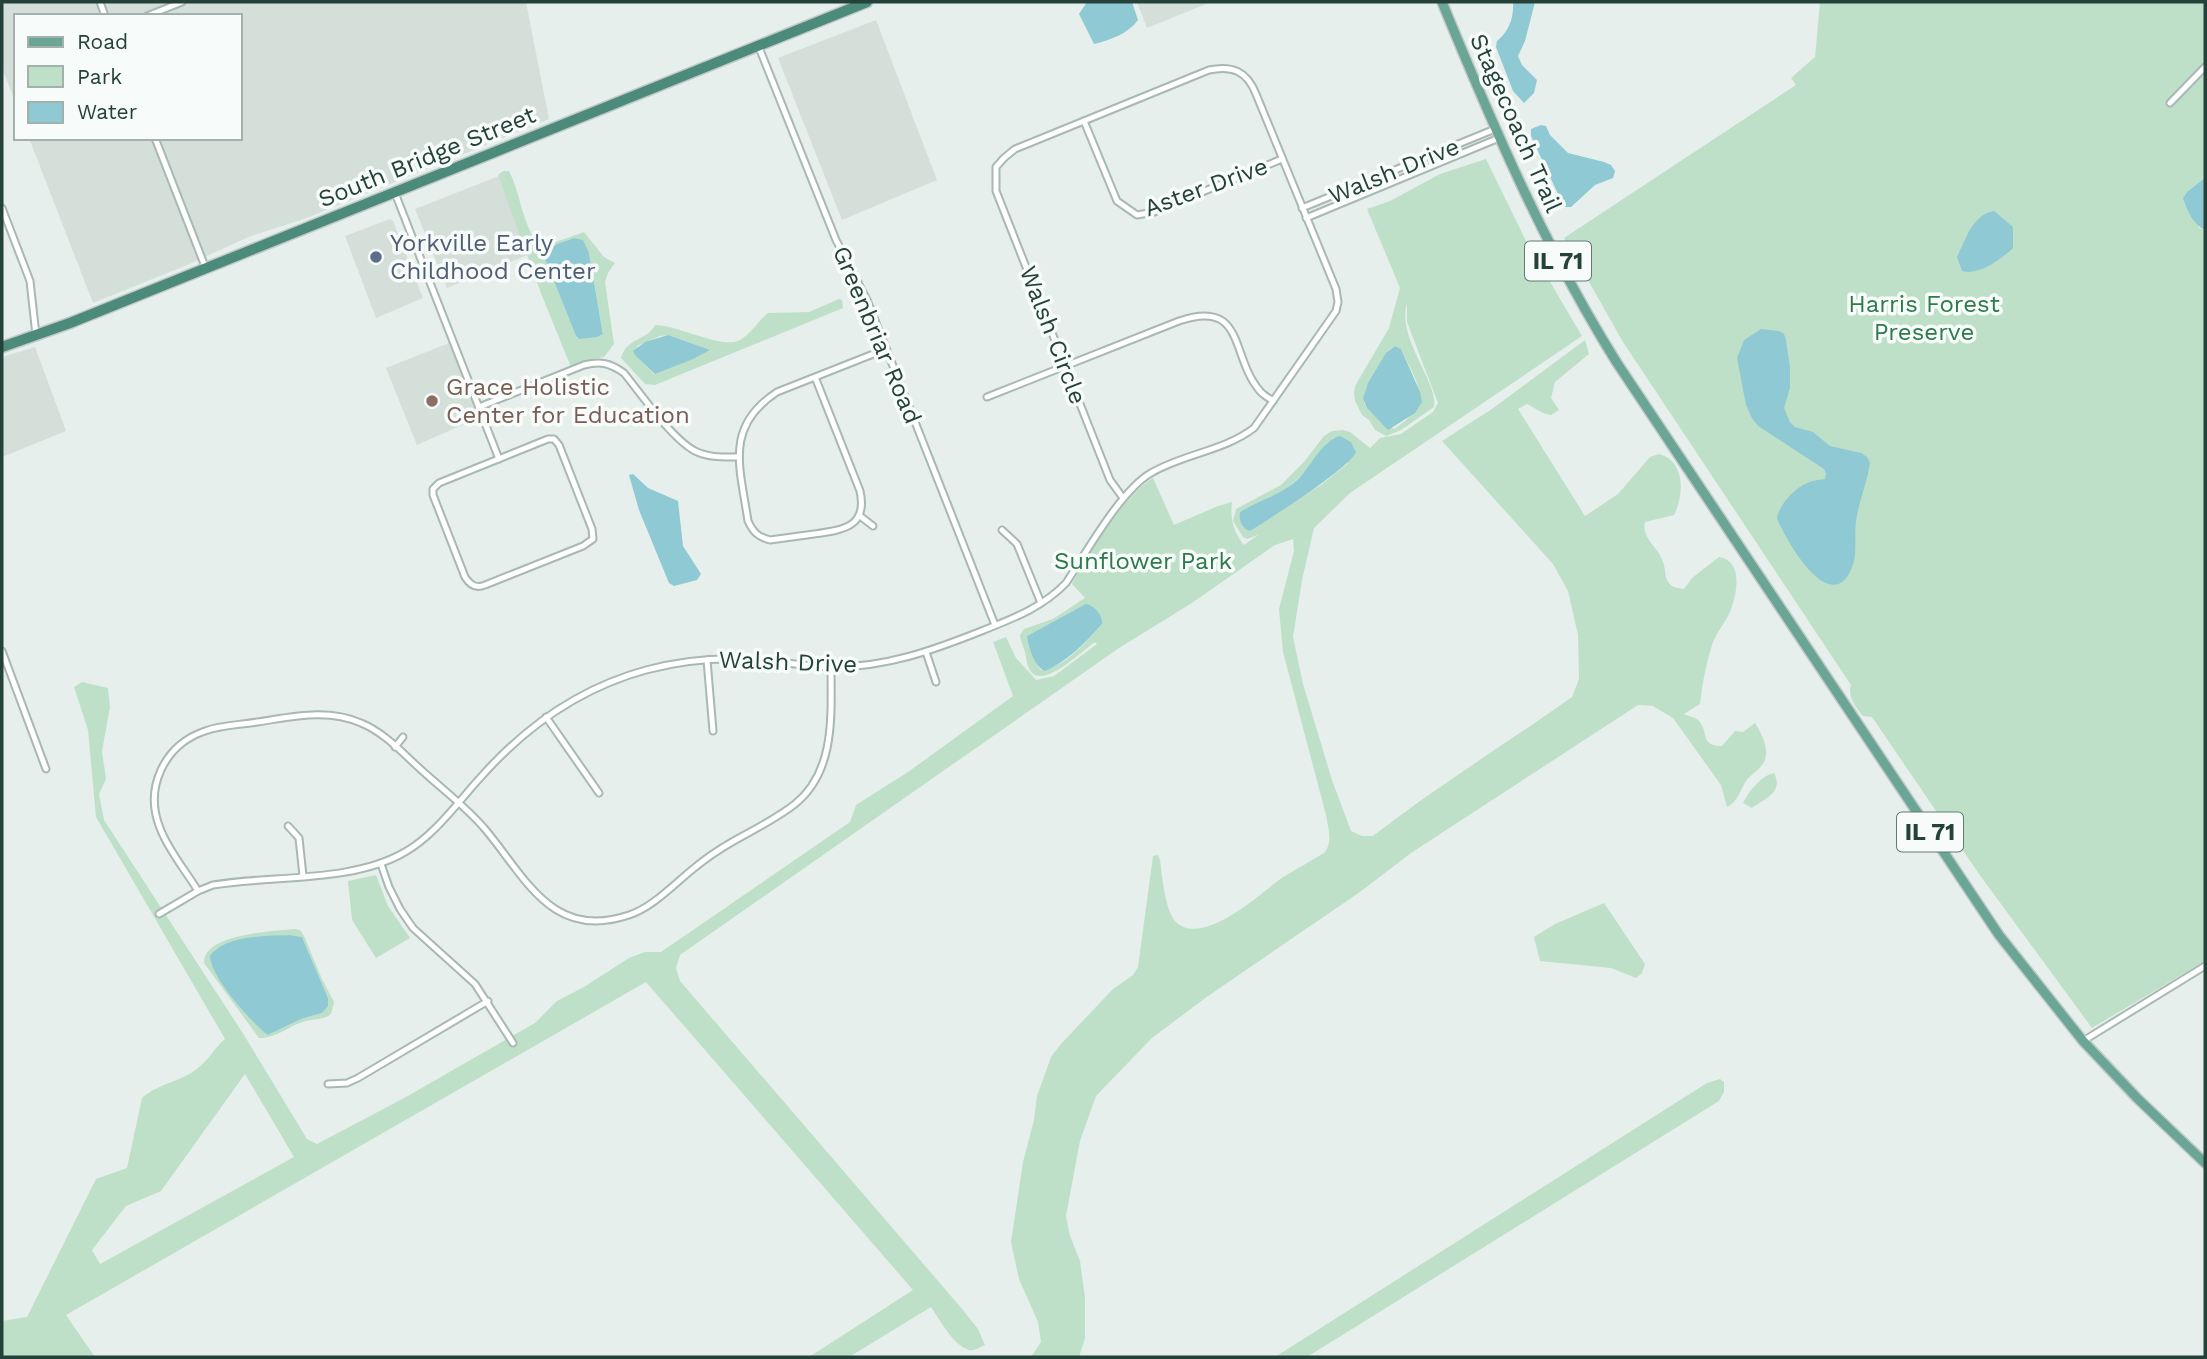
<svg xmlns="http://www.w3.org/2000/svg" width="2207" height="1359" viewBox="0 0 2207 1359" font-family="'Work Sans',sans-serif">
<rect width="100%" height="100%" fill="#e6efeb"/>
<g fill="#d4dfda">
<path d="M2 2H526L549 119 304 219 251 236 187 265 93 303 29 138H240V16H16V104L2 68Z"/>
<path d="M1137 2H1211L1147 28Z"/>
<path d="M876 20 937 180 842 220 778 58Z"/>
<path d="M499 176 530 254 447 288 415 209Z"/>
<path d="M390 219 393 221 423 298 376 318 345 236Z"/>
<path d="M449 343 478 418 417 445 386 368Z"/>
<path d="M35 347 66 431 2 457V357Z"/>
</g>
<g fill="#bfe0c8" fill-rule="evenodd">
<path d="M1820 2H2205V178L2188 191 2199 228 2205 230V961L2092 1028 1979 874 1872 717 1863 716C1856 708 1847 696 1851 685L1623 342 1564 238 1796 85 1791 78 1815 57Z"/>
<path d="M1486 159 1526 241 1582 336 1350 493 1314 528 1302 580 1293 637 1303 684 1332 780 1351 831 1362 836H1373C1437 786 1506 744 1572 697L1579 679 1578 635 1568 591 1553 564 1442 441 1492 409 1585 340 1589 354 1555 382 1551 398 1559 410 1551 415 1543 413 1527 404 1518 409 1585 516 1618 494 1650 457 1659 454C1686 461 1684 496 1674 515L1645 522C1641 538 1659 548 1663 562 1666 569 1664 577 1669 583 1673 588 1678 588 1684 589L1692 578 1719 557C1744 561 1737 594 1730 612 1725 623 1716 633 1712 645 1706 664 1702 684 1700 704L1684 714C1690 717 1696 717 1700 722 1709 735 1700 745 1722 746L1735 731 1743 732 1755 723C1762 734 1772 753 1762 765 1758 771 1751 774 1746 781 1740 790 1738 802 1727 807L1721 785 1673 718 1653 706 1638 705 1411 853 1360 892 1208 996 1152 1038 1096 1096 1080 1141 1066 1216 1070 1236 1080 1261 1085 1298V1338L1079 1357H1031L1041 1342 1038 1322 1019 1279 1011 1242 1023 1162 1034 1120 1037 1096 1051 1057 1060 1045 1113 989 1133 975 1138 967 1153 856 1158 855 1160 860C1162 875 1165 911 1176 922 1202 947 1258 896 1279 880 1288 873 1321 856 1325 852 1333 841 1328 828 1326 815L1283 652 1279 609 1294 551 1293 539 1275 545 1192 603 1119 648 680 955 676 968 680 981 963 1310 978 1329 985 1345C980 1347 975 1351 969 1350 953 1345 940 1320 931 1307L849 1357H809L913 1290 646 982 66 1315 95 1357H2V1321L27 1317 96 1179 127 1168 142 1098C159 1083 181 1082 198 1068 209 1060 214 1048 225 1039L96 817 88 730 74 687 82 682 108 688 110 707 102 751 106 779 99 794 104 820 244 1035 307 1139 317 1144 406 1097 535 1023 557 1001 584 987 629 958 645 952H661L850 822 856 805 908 772 1013 696 993 642 1006 637 1016 658 1036 680 1054 676 1097 644 1095 642C1080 652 1031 703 1026 657 1025 649 1021 643 1020 635L1024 629 1053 619 1085 598 1072 584C1088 554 1124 495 1153 478L1174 525 1218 506 1232 502C1230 519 1233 531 1244 545L1258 535 1247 539 1243 537 1233 521 1236 509 1281 485 1304 462 1324 436 1332 431 1344 430 1350 432 1370 448 1380 438 1401 434 1433 412 1438 403 1407 322V304C1396 337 1439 383 1434 407L1401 430 1386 436 1375 430 1369 420 1362 415 1355 401 1354 393 1355 386 1389 328 1400 288 1367 209 1390 201 1440 174ZM1395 346 1401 349C1418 386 1435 402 1394 429 1360 405 1355 404 1378 368 1384 359 1386 351 1395 346ZM1334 438 1350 442 1354 447 1347 464 1321 485 1248 530C1242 526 1238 519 1240 512L1287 488 1301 476ZM1074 611 1102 624C1086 642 1065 668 1041 670L1037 665 1027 636ZM245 1074 294 1157 100 1264 92 1250 126 1206 161 1191Z"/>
<path d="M503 171H509C521 194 522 225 539 245L553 243 584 232 604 257 615 263 608 273 605 282 614 344 604 357 587 360 571 367 542 296 498 175ZM554 245 589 253 603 334 577 338 576 336 545 259 547 251Z"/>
<path d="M839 299 842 300 843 308 655 385 645 384 621 358C627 337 647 341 655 325 678 325 723 350 740 340 752 333 758 321 768 313L809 312ZM668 335 709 350 654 374 642 361 637 346 660 336Z"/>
<path d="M1774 773C1784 792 1765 799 1752 808L1743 803C1749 791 1761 776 1774 773Z"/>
<path d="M376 875 388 906 410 938 376 958 352 920 348 881Z"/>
<path d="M1604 903 1645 964 1642 973 1636 978 1611 968 1540 961 1534 937 1555 924Z"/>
<path d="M295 929 300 930 304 936 322 979 334 1002 331 1014C322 1021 313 1018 303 1022 287 1027 277 1038 259 1038L204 963C203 934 273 931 295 929ZM290 935 302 937 328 998 322 1013 301 1019 268 1035 252 1020 223 946 243 940Z"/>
<path d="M1720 1079 1724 1082V1092L1719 1101 1307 1357H1275L1707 1083Z"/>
</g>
<g fill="#8ec9d4">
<path d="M1087 2H1132L1138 20C1128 34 1110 40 1094 44L1079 14Z"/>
<path d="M1513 2H1535L1525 41 1518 56 1522 65 1537 80 1534 93 1524 103 1513 91 1496 47 1497 41C1509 31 1514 18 1513 2Z"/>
<path d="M1541 125 1546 126 1550 135 1568 153 1604 162 1611 165 1615 171 1613 178 1595 185 1571 207H1564L1531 136V129Z"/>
<path d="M2205 178V230C2193 225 2187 210 2183 198L2188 191Z"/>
<path d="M1994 211 2013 227V248C2001 259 1979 276 1962 271L1957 257C1966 239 1972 215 1994 211Z"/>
<path d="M574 238 583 240 589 253 602 329 603 334 597 337 579 339 576 336 545 259C546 245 562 243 574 238Z"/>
<path d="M1761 329 1779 331 1784 334 1786 340 1790 367V388L1784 408 1790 422 1795 427 1813 432 1830 446 1861 453 1867 457 1870 463C1867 483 1859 501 1856 521 1854 538 1858 555 1851 570 1829 617 1785 539 1777 518 1779 505 1795 488 1807 483 1813 480 1819 480 1825 479L1826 474 1824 469 1758 426 1752 418 1746 405 1737 358 1744 340Z"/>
<path d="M668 335 710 350 693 359 655 374 635 355 633 351 645 342Z"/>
<path d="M1395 346 1401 349 1420 392 1422 402 1415 413 1388 430 1367 408 1363 398 1368 383 1386 353Z"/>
<path d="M1340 436 1351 442 1356 452C1350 468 1269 519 1250 531 1242 529 1238 519 1240 512 1261 499 1285 494 1302 475 1313 462 1323 441 1340 436Z"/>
<path d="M633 474 648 488 678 501 683 546 701 574 697 580 674 586 669 583 639 510 629 475Z"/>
<path d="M1086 604C1095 606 1103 616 1102 624 1085 643 1068 661 1045 671 1034 667 1029 648 1027 636Z"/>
<path d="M290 935 302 937 328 998V1006L322 1013 301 1019 268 1035C251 1022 211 978 210 956 225 935 267 936 290 935Z"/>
</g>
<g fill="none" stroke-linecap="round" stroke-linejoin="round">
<g stroke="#a8b8b2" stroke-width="9">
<g id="minor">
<path d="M100 2 105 16"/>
<path d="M147 16 182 2"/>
<path d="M758 45 836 240 867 300 995 625"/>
<path d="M2170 103 2205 67"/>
<path d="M1084 121 1117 201 1137 215 1154 212 1282 159"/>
<path d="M155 138 206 269"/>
<path d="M395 193 499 459"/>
<path d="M2 208 30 281 36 335"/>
<path d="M1302 208 1495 129"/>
<path d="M1306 218 1499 138"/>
<path d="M815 377 860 491C868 527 843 530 814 534 799 536 785 538 770 540 758 537 753 532 748 521 740 467 724 427 777 392L886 349"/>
<path d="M987 397 1179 321C1246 298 1230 357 1260 391 1263 395 1269 398 1273 401"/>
<path d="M479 407 584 365C601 361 610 363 624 373 641 394 672 439 695 451 709 458 724 457 739 457"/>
<path d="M548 439H554L559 445 592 529 593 539 583 546 485 585C476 589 470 585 465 577L433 495V489L439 483Z"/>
<path d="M860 516 873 526"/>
<path d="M1002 530 1017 544 1041 603"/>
<path d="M2 651 46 769"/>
<path d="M926 652 936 682"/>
<path d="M707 660 713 731"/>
<path d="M546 717 599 793"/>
<path d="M395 747 403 737"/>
<path d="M288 826 299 838 303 876"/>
<path d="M381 864 389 887 400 909 413 928 475 984 513 1043"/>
<path d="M198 891C186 871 168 850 160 828 144 788 164 745 205 731 221 725 240 725 257 722 292 717 327 708 361 723 386 733 406 757 427 775 446 792 468 809 485 829 526 878 552 941 629 915 653 907 673 885 693 869 705 859 718 850 732 842 753 830 776 819 795 804 836 771 831 714 831 667"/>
<path d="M159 914 198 891 213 885C273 875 352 883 405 852 435 835 457 803 480 778 525 727 580 688 646 670 677 662 709 658 741 659 771 660 800 666 830 667 885 668 934 650 984 630 1014 618 1043 607 1066 583 1086 553 1121 490 1151 473 1183 454 1224 451 1254 428L1336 311 1338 302 1336 289 1256 94C1247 71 1232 65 1209 70L1015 149 1004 158 996 167V191L1110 480 1123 498"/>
<path d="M2083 1041 2205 966"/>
<path d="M328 1084 347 1083 358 1078 488 1001"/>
</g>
</g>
<g stroke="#c2cac8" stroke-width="12">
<path id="primary" d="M1442 2C1493 126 1545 248 1617 363L1999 935 2083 1041 2138 1099 2205 1163"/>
</g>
<g stroke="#c2cac8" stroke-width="13">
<path id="trunk" d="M2 347 70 323 867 2"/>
</g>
<use href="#minor" stroke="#fff" stroke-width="5"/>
<use href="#primary" stroke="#6aa596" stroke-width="9"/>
<use href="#trunk" stroke="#4c8a7c" stroke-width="10"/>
</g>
<circle fill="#5c6f8a" stroke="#f7fbf9" stroke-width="2.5" cx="376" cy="257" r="7"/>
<circle fill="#8d6e63" stroke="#f7fbf9" stroke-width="2.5" cx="432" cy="401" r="7"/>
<g text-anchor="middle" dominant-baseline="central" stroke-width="7" stroke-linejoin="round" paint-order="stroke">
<g fill="#f7fbf9" stroke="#637a73" stroke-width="2">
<rect x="1525" y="241.5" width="66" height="39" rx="5"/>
<rect x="1897" y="812.5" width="66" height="39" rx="5"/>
</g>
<g font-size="23" font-weight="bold" fill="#24423a">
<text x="1558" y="261">IL 71</text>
<text x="1930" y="832">IL 71</text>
</g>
<g font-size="24" fill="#24423a" stroke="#f7fbf9">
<text transform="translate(1516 123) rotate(66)">Stagecoach Trail</text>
<text transform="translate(427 157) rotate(-22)">South Bridge Street</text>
<text transform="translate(1394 171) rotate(-22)">Walsh Drive</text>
<text transform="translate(1206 187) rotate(-20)">Aster Drive</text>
<text transform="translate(877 335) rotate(67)">Greenbriar Road</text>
<text transform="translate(1053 335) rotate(69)">Walsh Circle</text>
<text transform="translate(788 662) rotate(2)">Walsh Drive</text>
</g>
<g font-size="24" fill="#4e5e75" stroke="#f7fbf9" text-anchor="start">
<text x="390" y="243">Yorkville Early<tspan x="390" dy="28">Childhood Center</tspan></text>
</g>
<g font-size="24" fill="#2d7a4b" stroke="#f7fbf9">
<text x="1924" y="304">Harris Forest<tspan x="1924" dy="28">Preserve</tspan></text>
<text x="1143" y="561">Sunflower Park</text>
</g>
<g font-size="24" fill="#785e54" stroke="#f7fbf9" text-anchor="start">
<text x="446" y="387">Grace Holistic<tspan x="446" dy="28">Center for Education</tspan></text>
</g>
</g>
<rect width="2207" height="1359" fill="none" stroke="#24423a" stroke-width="7"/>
<rect x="14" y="14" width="228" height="126" fill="#f7fbf9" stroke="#a3b1ad" stroke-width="2"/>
<rect x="28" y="37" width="35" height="10" fill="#6aa596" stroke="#a3b1ad" stroke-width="2"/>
<text x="77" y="49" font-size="21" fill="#24423a">Road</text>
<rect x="28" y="66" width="35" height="21" fill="#bfe0c8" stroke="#a3b1ad" stroke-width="2"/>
<text x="77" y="84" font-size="21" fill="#24423a">Park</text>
<rect x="28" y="102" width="35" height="21" fill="#8ec9d4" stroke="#a3b1ad" stroke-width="2"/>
<text x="77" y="119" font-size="21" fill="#24423a">Water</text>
</svg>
